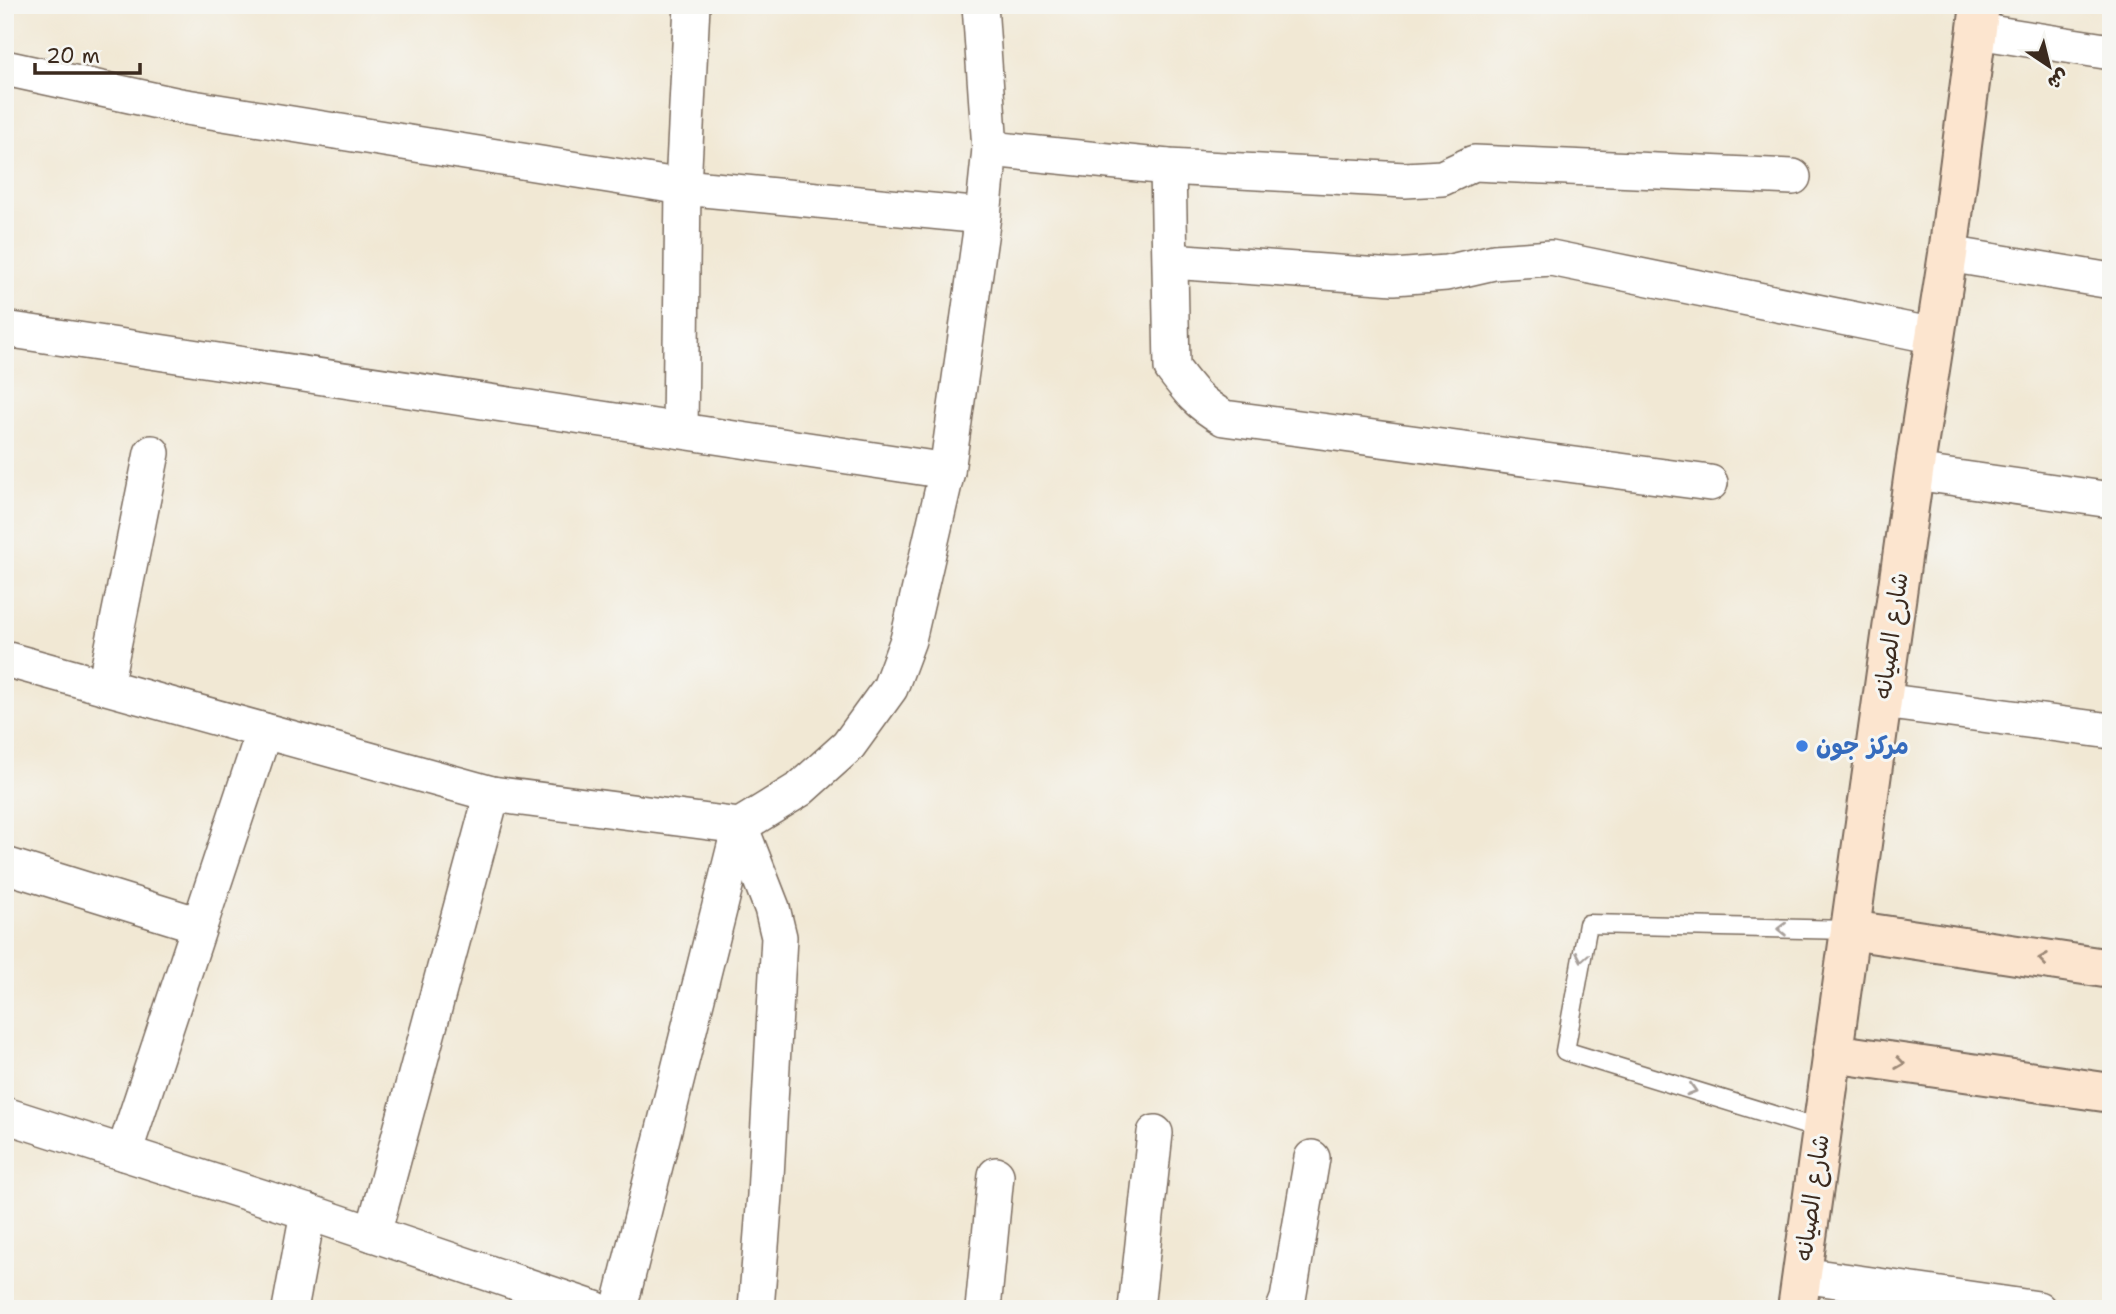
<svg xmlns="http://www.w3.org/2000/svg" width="2116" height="1314" viewBox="0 0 2116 1314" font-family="'Shantell Sans','Playpen Sans Arabic',sans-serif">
<rect width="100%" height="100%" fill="#f6f6f2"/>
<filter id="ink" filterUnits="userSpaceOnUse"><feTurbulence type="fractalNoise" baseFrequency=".0143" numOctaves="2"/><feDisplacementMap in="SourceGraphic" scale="14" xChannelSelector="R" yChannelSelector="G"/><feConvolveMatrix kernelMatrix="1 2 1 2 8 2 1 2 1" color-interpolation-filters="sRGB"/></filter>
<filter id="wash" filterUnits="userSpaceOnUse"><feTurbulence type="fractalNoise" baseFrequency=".00686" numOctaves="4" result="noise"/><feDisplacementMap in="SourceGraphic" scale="28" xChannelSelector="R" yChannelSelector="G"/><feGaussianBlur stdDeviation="1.57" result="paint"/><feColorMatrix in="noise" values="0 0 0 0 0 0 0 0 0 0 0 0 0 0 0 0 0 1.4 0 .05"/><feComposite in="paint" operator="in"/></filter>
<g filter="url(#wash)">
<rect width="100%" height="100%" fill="#f1e8d4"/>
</g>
<g filter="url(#ink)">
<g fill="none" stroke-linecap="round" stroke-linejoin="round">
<g stroke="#7b6c5e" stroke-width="21">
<path id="lane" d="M1822 1130 1565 1051 1588 924 1850 930"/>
</g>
<g stroke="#7b6c5e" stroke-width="38">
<g id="street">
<path d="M1977 31 2111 52"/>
<path d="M5 68 180 106 683 187 983 216"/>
<path d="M990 149 1168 167 1405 180 1442 178 1474 163 1793 177"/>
<path d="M1168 167 1172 368C1190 392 1198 403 1224 418L1710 483"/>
<path d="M1948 254 2111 281"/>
<path d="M1171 261 1394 277 1446 273 1494 262 1551 258 1935 336"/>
<path d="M5 329 947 471"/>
<path d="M680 430 683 187 692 5"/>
<path d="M1914 472 2111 500"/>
<path d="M5 659 492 794 740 826 800 789 848 746 890 688 908 640 947 471 983 216 990 149 980 5"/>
<path d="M105 686 152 453"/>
<path d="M1882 701 2111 731"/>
<path d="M740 826 772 908 779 937 765 1195 756 1309"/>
<path d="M5 865 199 925"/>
<path d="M5 1115 308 1212 595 1309"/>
<path d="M124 1153 264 731"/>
<path d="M373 1234 492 794"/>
<path d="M1802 1275 2038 1309"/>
<path d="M290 1309 308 1212"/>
<path d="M619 1309 740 826"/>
<path d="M983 1309 996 1175"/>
<path d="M1136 1309 1155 1133"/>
<path d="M1284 1309 1288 1299 1312 1158"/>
</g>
</g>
<g stroke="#7b6c5e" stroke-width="42">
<g id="secondary">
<path d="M1850 930 2111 969"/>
<path d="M1832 1053 2111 1093"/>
<path d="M1797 1309 1914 472 1948 254 1980 5"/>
</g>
</g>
<use href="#lane" stroke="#fff" stroke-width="18"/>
<use href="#street" stroke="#fff" stroke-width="35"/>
<use href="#secondary" stroke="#fce5cf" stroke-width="38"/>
</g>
<defs><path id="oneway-chevron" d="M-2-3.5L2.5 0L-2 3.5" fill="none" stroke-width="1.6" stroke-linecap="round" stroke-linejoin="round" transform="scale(1.75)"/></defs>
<g stroke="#a79f9a">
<use href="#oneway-chevron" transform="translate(1782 929) rotate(-179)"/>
<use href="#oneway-chevron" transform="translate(1582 957) rotate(100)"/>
<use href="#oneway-chevron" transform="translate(1692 1090) rotate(17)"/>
</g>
<g stroke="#9c8876">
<use href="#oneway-chevron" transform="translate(2043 959) rotate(-172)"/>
<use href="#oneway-chevron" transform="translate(1900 1063) rotate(8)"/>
</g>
</g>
<circle fill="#3f7fe0" stroke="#f6f6f2" stroke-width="2.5" cx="1802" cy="746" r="7"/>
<g text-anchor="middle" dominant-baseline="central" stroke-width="6" stroke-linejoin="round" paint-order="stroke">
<g font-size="24" fill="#3b2a1e" stroke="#f6f6f2">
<text transform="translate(1891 636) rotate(-82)">شارع الصيانه</text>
<text transform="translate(1812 1198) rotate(-82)">شارع الصيانه</text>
</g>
<g font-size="24" font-weight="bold" fill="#366cbe" stroke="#f6f6f2" text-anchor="start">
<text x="1816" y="746">مركز جون</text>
</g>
</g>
<rect width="2116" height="1314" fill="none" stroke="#f6f6f2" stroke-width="28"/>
<g transform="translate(2049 66) rotate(145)" stroke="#f6f6f2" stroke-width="5" paint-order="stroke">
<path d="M0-5L12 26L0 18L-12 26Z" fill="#3b2a1e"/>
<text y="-10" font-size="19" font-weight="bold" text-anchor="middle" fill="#3b2a1e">ش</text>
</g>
<path d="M35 63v10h105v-10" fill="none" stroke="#3b2a1e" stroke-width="3.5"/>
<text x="46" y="63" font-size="21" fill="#3b2a1e" stroke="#f6f6f2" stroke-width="5" paint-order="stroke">20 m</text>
</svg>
